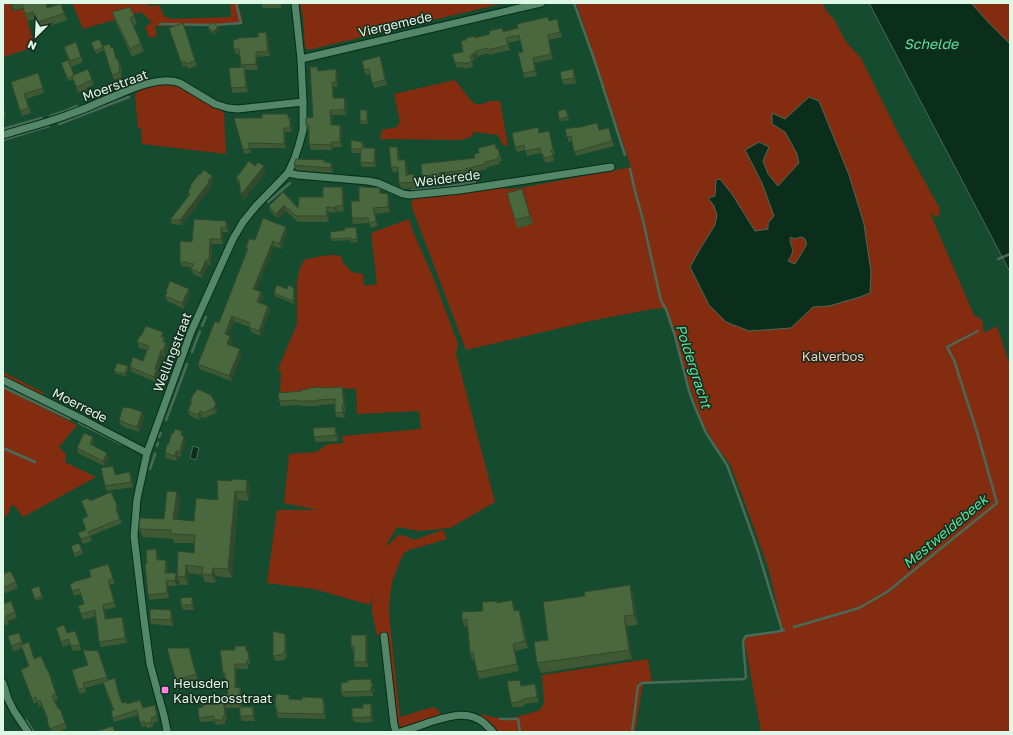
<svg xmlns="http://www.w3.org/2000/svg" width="1013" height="735" viewBox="0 0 1013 735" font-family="'Golos Text',sans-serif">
<rect width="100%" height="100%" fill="#154b2f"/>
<g fill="#842c10">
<path d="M3 3H10L13 11 24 9 35 47 3 57Z"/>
<path d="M72 3H147L148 6 159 5 164 16 171 19 231 17 230 3H238L243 23 238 24 155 26 157 36 150 38 145 27 152 22 141 12 83 29Z"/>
<path d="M300 3H504L308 50 305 48 303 18Z"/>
<path d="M567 3H823L826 11 834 19 846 42 861 58 899 135 940 209 938 218 930 213 974 315 982 320 984 333 997 326 1010 366V732H761L744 638 782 630 778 608 768 567 742 495 730 464 716 446 703 424 694 400 680 358 667 308 652 309 590 321 466 350 413 210 411 204 414 198 433 197 502 187 507 189 520 188 631 167 577 5 568 4Z"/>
<path d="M971 3H1010V44L989 23Z"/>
<path d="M455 80 469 98 475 104H482L490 101H500L508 146 503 145 498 135 474 132 471 137 460 140 380 139 382 130 397 127 400 121 394 94Z"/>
<path d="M171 84 179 85 210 105 224 112 226 154 142 144 141 128H138L135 94C144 85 159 85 171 84Z"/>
<path d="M409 219 412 229 433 277 458 344 456 354 495 502 450 528 419 531 397 527 385 547C399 538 394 530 414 540L443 530 447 539 409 550 403 554 393 579 390 594 389 612 391 634 400 717 433 707 438 710 442 716 400 729 397 714 387 635H377L372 612V597L370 605 314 589 267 583 277 510H318L284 503 289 454 316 452 328 444 344 443 342 436 421 429 419 411 357 414 356 389 314 387 301 393 280 392 281 372 278 369 297 324V281L300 268 304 260C316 257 329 253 341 256L343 263 352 272 363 274 364 286 377 284 371 233Z"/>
<path d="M3 372 44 393 43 396 3 376Z"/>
<path d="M3 388 77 425 59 447 66 454 65 462 96 477 23 517 14 505 10 507 9 512 3 519Z"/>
<path d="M648 659 652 683H643L635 732H498L492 724 481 717V714C504 722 518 717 540 710L544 703 542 675Z"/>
</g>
<g fill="#0b2d1b" stroke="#4a6a58" fill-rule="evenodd">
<path d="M869 3H971L989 23 1010 44V272Z"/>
<path d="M809 97 819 101 849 175 864 224 871 272 870 293 860 297 829 306 813 307 791 328 749 331 726 322 709 305 690 267 700 249 715 225 717 215 714 206 708 198 715 196 716 180 720 179 732 194 755 231 768 229V223L774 216 762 183 745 150 759 142 769 147 763 161 768 174 778 186 799 163 797 154 785 132 772 124V113L785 119ZM792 237 794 239 801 237 804 238C806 241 807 242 806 245 806 247 796 262 795 264L788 261C797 248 790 249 790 238Z"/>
<path d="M193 446 199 448 196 460 190 458Z"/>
</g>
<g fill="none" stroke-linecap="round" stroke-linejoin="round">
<g stroke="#4a6a58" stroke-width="2.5">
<path d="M574 3 594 59 625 155"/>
<path d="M160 24 211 25"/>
<path d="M216 25 241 23 236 3"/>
<path d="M50 116 65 111 77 106"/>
<path d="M59 124 129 97"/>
<path d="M3 129 42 118"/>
<path d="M3 140 49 126"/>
<path d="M630 169 635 191 642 216 661 301 666 309 675 336 689 391 694 405 706 433 727 465 737 492 757 548 782 630"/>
<path d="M412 190 445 187 475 182"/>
<path d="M268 202 290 183"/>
<path d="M998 259 1010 254"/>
<path d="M202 326 206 317"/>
<path d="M192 352 200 331"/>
<path d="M3 387 70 419"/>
<path d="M166 420 187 364"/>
<path d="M79 423 121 444"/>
<path d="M159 437 161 433"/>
<path d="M157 446 158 443"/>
<path d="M3 448 35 462"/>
<path d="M150 469 155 454"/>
<path d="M794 627 859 608 887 592 997 503 977 432 954 360 947 347 978 331"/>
<path d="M500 719H518L520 732"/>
<path d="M26 720 33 731"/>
<path d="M632 732 638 686 642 683 744 679 746 677 743 642 744 639 746 636 775 632 784 630"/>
</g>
<g stroke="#052e1a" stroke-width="9">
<g id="minor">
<path d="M301 59 541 3"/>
<path d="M3 135C22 129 42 124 62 117 77 112 92 106 107 99 127 91 158 75 180 83L215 104 228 108 238 109 303 102"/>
<path d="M288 173 298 175 368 181 378 183 403 194 410 195 460 190 611 167"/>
<path d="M3 380 84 420 147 453"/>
<path d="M384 636 394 725 396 732"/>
<path d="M3 683 8 699 14 711 28 732"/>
<path d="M166 732 167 730 164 716 150 664 144 620 134 536 137 499 147 453 191 332 218 272 233 239 243 222 256 206 288 173 294 160 299 145 303 130V102L301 59 295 3"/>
<path d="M400 732C410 729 420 726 430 722 447 717 468 709 484 723 487 726 490 728 493 732"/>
</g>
</g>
<use href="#minor" stroke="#538768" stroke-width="7"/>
</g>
<g fill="#405935">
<path d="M11 3H46L48 8 61 4 67 20 39 30 35 19 28 21 23 8 14 10Z"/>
<path d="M261 3H281V8H263Z"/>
<path d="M112 12 134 16 137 24 133 26 144 51 132 57 115 20Z"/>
<path d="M557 19 562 37 549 40 553 59 535 63 537 76 524 78 523 73V52L521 40 508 43 510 50 489 55V53L478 56 474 60 472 61 473 67 464 69V67L457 68 455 63 463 52 476 38 490 34 502 28 504 31Z"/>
<path d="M208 27 219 30 214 35 209 30Z"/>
<path d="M169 28H185L197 66 188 69 187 66 183 67Z"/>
<path d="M266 32 268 37 270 56 257 57 258 70H245L248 92 233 93 231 88 241 67 239 54H236L234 49Z"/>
<path d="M76 42 83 62 71 67 64 47Z"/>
<path d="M91 43 103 47 104 50 96 54Z"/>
<path d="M111 48 120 64 122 72 121 73 122 78 114 80 112 75Z"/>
<path d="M382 62 387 85 374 88 371 74 366 75 364 70Z"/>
<path d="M61 63 74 75 88 69 94 85 86 88 87 89 78 93 73 80 68 81Z"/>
<path d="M317 67 319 71 336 69 338 74V87H334V98H345L347 104 346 115H332L333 125H340L342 130V147H333L332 150H311L309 144V131H308L306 125 313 117Z"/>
<path d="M573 69 575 74 576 83 564 85 562 80Z"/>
<path d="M38 73 44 93 26 99 31 113 22 116 11 82Z"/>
<path d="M3 107 6 116 3 117Z"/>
<path d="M566 109 569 120 560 121 559 119Z"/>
<path d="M368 113V124H361L360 121Z"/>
<path d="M234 118H289L291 123 292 132H285L286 148H250L251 153 244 154Z"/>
<path d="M577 128 600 130 609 128 614 146 576 156 572 141 569 142 567 137Z"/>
<path d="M549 131 555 155H553L554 161 546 163 544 159H543L541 153 527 156 525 150 517 152 515 147 540 133Z"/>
<path d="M362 142 364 146V148H375L376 152V167H362L360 162 361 153H352L351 149Z"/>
<path d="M495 144 497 149 500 154 502 161H500V164L487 167V169L467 174V175L441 178V179L424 181 422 176 475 158 479 153Z"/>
<path d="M397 147 399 152 400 160 407 165 408 174H414L416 179 417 188 403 189 401 188 399 183V172H393L391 167Z"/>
<path d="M324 160 325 162 331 163 333 167V173L296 170 294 165Z"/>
<path d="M255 166 266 171 243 201 240 184 238 183 236 178Z"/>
<path d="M200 175 212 176 213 181 210 185 211 187 182 225 172 224 170 220 189 195 188 192 191 188 190 186Z"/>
<path d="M342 187 344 193V211L338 212 336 213 328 212 329 222H298L286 211 278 219 270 211 269 206 283 192 298 208Z"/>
<path d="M522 189 533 224 517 228 515 220Z"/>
<path d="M382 194H388L390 199V212L375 214 378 226 371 228 369 223 353 224 352 218 359 201Z"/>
<path d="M194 219 228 225V232H223V244H212L211 265H208L202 278 193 274 191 269 192 268H190V267L182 266 180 262 192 242Z"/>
<path d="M286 227 287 232 281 249 274 246 256 290 261 292 263 297 260 303 268 306 270 311 260 336 251 332 249 327 234 321 228 335 232 341 230 345 242 354 231 381 200 369 198 364 219 323 247 250 246 247 255 240Z"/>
<path d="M356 227 357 229 358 242 351 243 350 240 332 241 331 239 345 230Z"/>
<path d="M294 288 295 290 294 304 275 296 274 293Z"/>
<path d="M166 291 191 294 184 309 167 301 165 296 167 293Z"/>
<path d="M141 336 165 337 164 338 168 348 165 357 163 356 158 371 159 375 156 382 132 372 130 367 143 361 147 350 139 348 137 342Z"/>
<path d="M129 369 126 377 115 373 114 371Z"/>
<path d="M320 388 344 392 346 411H344L345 418 337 417 335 412V404L319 405V406H300V405L281 406 279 401 302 391Z"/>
<path d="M194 393 218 409 216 413 205 418 202 417 200 420 190 416 188 411 191 403 190 401Z"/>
<path d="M142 412 144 417 139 432 124 427 123 426 121 425 119 420Z"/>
<path d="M337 432 338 441 316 442 314 437Z"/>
<path d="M184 436 186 441 181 457 178 456 177 461 166 458 165 453 168 445Z"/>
<path d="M93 437 94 442 93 446 107 453 109 458 104 466 78 453 77 448Z"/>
<path d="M115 471 116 475 130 472 132 478 133 487 107 491 105 486Z"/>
<path d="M247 480 250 488 249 501 238 500 232 578 216 576 215 583 205 582 202 575 189 573 188 585H180L177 576 194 553 195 543H174L173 539 143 537 139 529 164 519 180 501 177 520 194 521 218 500 232 481Z"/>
<path d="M81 501H90L117 505 119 510 118 514 122 523 90 536 92 541 83 544 78 533 86 530 87 516Z"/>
<path d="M79 543 83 553 75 557 71 546Z"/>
<path d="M158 554 159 560 168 566 167 573H176L178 579 177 586H168L169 598 150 600 148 595 147 563Z"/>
<path d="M108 564 115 583 110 585 116 607 105 610 106 619 122 617 124 622 127 643 101 647 99 642 96 616 83 620 78 606 84 604 81 594 74 596 70 584 91 577Z"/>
<path d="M3 574 16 582 18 588 3 594Z"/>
<path d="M630 585 633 595 638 625 627 626 632 659 541 673 537 663 585 596Z"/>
<path d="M39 586 43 598 36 601 31 589Z"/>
<path d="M11 601 17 618 8 621 9 624 3 626V604Z"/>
<path d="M497 601V603L515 607V610L522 617 528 648 515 651 519 671 479 679 477 672 474 660H472L470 653 468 627H465L462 620 483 611Z"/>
<path d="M194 603V610H183L181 605Z"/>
<path d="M173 616V626L151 624 150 619Z"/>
<path d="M56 628 67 633 75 631 81 650 73 651 70 644 63 647Z"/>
<path d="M19 633 23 644 34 659 47 670H48L58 699 54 701 57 707 61 711 67 728 58 732H52L47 721 48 720 42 706 39 707 38 702 34 704 21 670 29 666 22 648 13 651 8 636Z"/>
<path d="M285 634 287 640V657L285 658V660L275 661 273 656Z"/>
<path d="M366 635 368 640V667H355L354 662V651H353L351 646Z"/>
<path d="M189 648 198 679 177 685 176 680Z"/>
<path d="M98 651 108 680 117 682 119 694 122 703H128L143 708 156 710 158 721 153 723V727L147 728 146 726 142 727 138 715 114 722 111 711 113 710 103 683 85 688 86 692 80 694 72 670 88 665Z"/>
<path d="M248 651 250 656V664H248V669H237V688L240 687 241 692V707H253L255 712V721H242L240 716V708H226L227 720H225V724L216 725 214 721 200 722 199 718 203 707 224 703 228 694 226 677H224L223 673Z"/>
<path d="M371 679 375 690 373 692V696L343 697 341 692 348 682Z"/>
<path d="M535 684 537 689 539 702 524 704V706L513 708 511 703 522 686Z"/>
<path d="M323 698 326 709V719L278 718 275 707 290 699 302 700Z"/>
<path d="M371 704 373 710V722H365V723L354 722 352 717 363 708Z"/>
</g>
<g fill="#34492b">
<path d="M218 27 219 30 214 35 213 32Z"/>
<path d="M266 32 268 37 270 56 268 51Z"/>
<path d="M548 35 549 40 553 59 551 54Z"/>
<path d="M476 51 478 56 474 60 472 55Z"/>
<path d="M256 52 257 57 258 70 256 64Z"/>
<path d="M380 56 382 62 387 85 385 80Z"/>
<path d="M533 58 535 63 537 76 535 71Z"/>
<path d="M244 67 246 72 248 92 246 87Z"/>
<path d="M336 69 338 74V87L336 82Z"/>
<path d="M573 69 575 74 576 83 574 78Z"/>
<path d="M332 82 334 87V104L333 98Z"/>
<path d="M345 98 347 104 346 115 344 110Z"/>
<path d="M330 110 332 115 333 130 331 125Z"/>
<path d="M367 110 368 113V124L367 121Z"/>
<path d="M290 118 291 123 292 132 290 128Z"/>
<path d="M340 125 342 130V147L340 142Z"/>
<path d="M284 128 285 132 286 148 284 144Z"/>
<path d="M331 142 333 147 332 150 331 145Z"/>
<path d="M249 143 251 153 249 149Z"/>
<path d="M397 147 399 152 400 166 398 160Z"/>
<path d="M375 148 376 152V167L374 163Z"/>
<path d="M405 160 407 165 408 180 406 175Z"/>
<path d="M331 163 333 167V173L331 168Z"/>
<path d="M264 166 266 171 243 201 241 195Z"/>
<path d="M414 174 416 179 417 188 415 182Z"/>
<path d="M212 176 213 181 210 185 211 187 182 225 180 220Z"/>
<path d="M342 187 344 193V211L343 206Z"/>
<path d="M522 189 525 197 533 224 530 216Z"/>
<path d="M388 194 390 199V212L388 207Z"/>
<path d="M284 205 286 211 278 219 276 214Z"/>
<path d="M336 206 338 212 336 213 334 208Z"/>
<path d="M326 207 328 212 329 222 327 216Z"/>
<path d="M373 208 375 214 378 226 376 221Z"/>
<path d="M226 221 228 225V232L226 227Z"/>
<path d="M221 227 223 232V244L221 239Z"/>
<path d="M286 227 287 232 281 249 279 244Z"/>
<path d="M356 227 357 229 358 242 357 239Z"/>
<path d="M210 239 212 244 211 265 209 260Z"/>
<path d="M273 241 274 246 255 294 253 289Z"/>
<path d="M206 260 208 265 202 278 200 273Z"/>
<path d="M294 288 295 290 294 304 293 301Z"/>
<path d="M189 289 191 294 184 309 182 303Z"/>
<path d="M261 292 263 297 259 307 257 302Z"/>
<path d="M268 306 270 311 260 336 259 331Z"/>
<path d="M232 316 234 321 227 339 225 334Z"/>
<path d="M163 332 165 337 164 338 168 348 165 357 163 351 161 337Z"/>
<path d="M230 336 232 341 229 349 227 344Z"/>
<path d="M240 349 242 354 231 381 229 376Z"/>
<path d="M161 350 163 356 158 371 159 375 156 382 154 377 155 369Z"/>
<path d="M128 366 129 369 126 377 125 374Z"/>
<path d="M342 387 344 392 346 411 344 406Z"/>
<path d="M216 404 218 409 216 413 214 408Z"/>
<path d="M342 406 344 411 345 418 343 413Z"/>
<path d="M200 411 202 417 200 420 198 415Z"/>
<path d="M142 412 144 417 139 432 137 427Z"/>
<path d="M335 427 337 432 338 441 336 435Z"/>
<path d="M184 436 186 441 181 457 180 452Z"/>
<path d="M93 437 94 442 91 449 90 444Z"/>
<path d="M176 451 178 456 177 461 175 456Z"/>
<path d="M107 453 109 458 104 466 103 461Z"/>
<path d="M130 472 132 478 133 487 131 482Z"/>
<path d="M247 480 250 488 249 501 246 492Z"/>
<path d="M235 491 238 500 232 578 228 569Z"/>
<path d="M177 492 180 501 176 528 173 519Z"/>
<path d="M117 505 119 510 118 514 116 510Z"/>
<path d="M156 549 158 554 159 565 157 560Z"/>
<path d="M166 560 168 566 167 578 165 573Z"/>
<path d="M186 565 189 573 188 585 185 577Z"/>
<path d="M213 568 216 576 215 583 212 575Z"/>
<path d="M176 573 178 579 177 586 175 581Z"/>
<path d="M108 580 110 585 116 607 114 602Z"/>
<path d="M166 580 168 586 169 598 167 593Z"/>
<path d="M630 585 633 595 638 625 634 615Z"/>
<path d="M192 597 194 603V610L192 605Z"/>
<path d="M512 600 515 607 516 618 514 611Z"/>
<path d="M103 605 105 610 106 624 105 619Z"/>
<path d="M171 610 173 616V626L171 620Z"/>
<path d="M519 610 522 617 528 648 525 641Z"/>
<path d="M624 616 627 626 632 659 629 650Z"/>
<path d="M122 617 124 622 127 643 125 638Z"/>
<path d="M285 634 287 640V657L285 652Z"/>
<path d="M366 635 368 640V667L366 662Z"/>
<path d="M513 644 515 651 519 671 517 664Z"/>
<path d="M248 651 250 656V664L249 660Z"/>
<path d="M247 660 248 664V669L247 664Z"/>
<path d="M235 664 237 669V692L235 688Z"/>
<path d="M115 678 117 682 119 694 117 689Z"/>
<path d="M371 679 375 690 373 692V696L371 691Z"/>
<path d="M535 684 537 689 539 702 537 697Z"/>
<path d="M240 687 241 692V708L240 703Z"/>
<path d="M323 698 326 709V719L324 714Z"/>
<path d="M224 704 226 708 227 720 225 716Z"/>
<path d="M371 704 373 710V722L371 717Z"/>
<path d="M253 707 255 712V721L253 716Z"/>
</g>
<g fill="#4a683e" stroke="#34492b">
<path d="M22 3H46L47 8 61 4 64 13 36 23 33 12 25 14Z"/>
<path d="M130 7 134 16 130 18 141 43 130 49 112 12Z"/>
<path d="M548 17 549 21 557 19 560 32 548 35 551 54 533 58 535 71 523 73 518 53 523 52 519 35 506 38 508 45 488 50 487 48 476 51 472 55 470 56 472 62 463 64 462 62 455 63 452 54 463 52 461 41 466 40V38L475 36V38L490 34 489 31 502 28 503 32 518 28 517 24Z"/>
<path d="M213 22 218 27 213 32 208 27Z"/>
<path d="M183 23 195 61 186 64 185 61 181 62 169 28Z"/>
<path d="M266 32 268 51 256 52V64L241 65 239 49H234L233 40 238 39V38L258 37V33Z"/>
<path d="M99 39 103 47 95 51 91 43Z"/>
<path d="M76 42 81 57 70 61 64 47Z"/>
<path d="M110 44 111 48 113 47 116 59H118L120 67H119L120 72 112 75 103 46Z"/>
<path d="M380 56 385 80 372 83 369 69 364 70 362 61Z"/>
<path d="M68 60 74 75 72 76V77L68 79 61 63Z"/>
<path d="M244 67 246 87 231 88 229 68Z"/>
<path d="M310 67H317L318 71 336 69V82H332L333 98H345L344 110H330L331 125H340V142H331V145L309 144V125H306V118L313 117Z"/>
<path d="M88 69 92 80 84 83 85 84 76 87 72 76Z"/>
<path d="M573 69 574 78 562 80 560 72Z"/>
<path d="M38 73 43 88 24 94 29 108 20 111 11 82Z"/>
<path d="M3 107 5 113 3 114Z"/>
<path d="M566 109 568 117 559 119 558 111Z"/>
<rect x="360" y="110" width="7" height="11"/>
<path d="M262 114H288V118H290V128H284V144L249 143V149L243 150 234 118H262Z"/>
<path d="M597 123 599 130 609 128 612 141 574 152 571 136 567 137 565 129 576 127 577 128Z"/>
<path d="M538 127 539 133 549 131 553 149 551 150 553 156 544 158 543 154H541L540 148 525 151 524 145 515 147 512 133Z"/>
<path d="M351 140 362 142V148H375L374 163 360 162 361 149H351Z"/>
<path d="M495 144 496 149H498L500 156H498V159L485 162 486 164 465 169 466 170 439 173V174L422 176 421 164 475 158 474 154 479 153 478 148Z"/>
<path d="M389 147H397L398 160H405L406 175 414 174 415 182 401 183H399L398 167H391Z"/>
<path d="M296 159 324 160V162L331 163V168L294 165Z"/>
<path d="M249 161 255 166 258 162 264 166 241 195 239 180 236 178Z"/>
<path d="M204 170 212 176 208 181 209 182 180 220H170L190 194 188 192 191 187 190 186 199 174 200 175Z"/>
<path d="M323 187H342L343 206H336L334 208 326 207 327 216H296L284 205 276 214 269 206 283 192 298 208 299 197H323Z"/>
<path d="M359 187 380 188V193L388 194V207L373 208 376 221 369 223 368 218H352L351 201H359Z"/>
<path d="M522 189 530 216 515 220 507 193Z"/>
<path d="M263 218 286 227 279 244 273 241 253 289 261 292 257 302 268 306 259 331 249 327 250 323 232 316 225 334 230 336 227 344 240 349 229 376 198 364 215 321 219 323 248 248 246 247 249 239 255 240Z"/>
<path d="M194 219 226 221V227H221V239H210L209 260H206L200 273 191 269 194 264 188 263V262H180V241L192 242Z"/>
<path d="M356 227 357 239 350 240V238L331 239 330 232 345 230V228Z"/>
<path d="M170 281 189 289 182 303 165 296 167 292 166 291Z"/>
<path d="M277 285 287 289 288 285 294 288 293 301 274 293Z"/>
<path d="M146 326 163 332 161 337 164 338 163 342 166 343 163 351 161 350 155 369H157L154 377 130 367 133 357 143 361 149 346 137 342 140 335 141 336Z"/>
<path d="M117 363 128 366 125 374 114 371Z"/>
<path d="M320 387V388L342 387 344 406H342L343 413 335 412V399L317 400V401H298V400L279 401 278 393 302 391 301 390 309 389V388Z"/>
<path d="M197 389 211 395 216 404 214 408 203 413 200 411 198 415 188 411 192 401H190L194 393H195Z"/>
<path d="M123 407 127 408V407L142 412 137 427 122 422 123 421 119 420Z"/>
<path d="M335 427 336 435 314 437 313 428Z"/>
<path d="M175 429 182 431 181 435 184 436 180 452 176 451 175 456 165 453 167 444 168 445 172 433H174Z"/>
<path d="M84 433 93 437 90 444 107 453 103 461 77 448Z"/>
<path d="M113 466 115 475 130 472 131 482 105 486 101 468Z"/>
<path d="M232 479 247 480 246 492 235 491 228 569 213 568 212 575 202 574 203 567 186 565 185 577 177 576 178 551 194 553 195 535 171 534V530L139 529 140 518 164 519 167 491 177 492 173 519 194 521 196 498 218 500 217 480 232 481Z"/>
<path d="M111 492 117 505 116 510 120 519 88 532 90 536 81 539 78 533 86 530 82 519 88 516 81 501 88 498 90 501Z"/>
<path d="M79 543 82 550 74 554 71 546Z"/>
<path d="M156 549 157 560H166L165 573H176L175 581 166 580 167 593 148 595 145 564 147 563 146 550Z"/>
<path d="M108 564 113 578 108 580 114 602 103 605 105 619 122 617 125 638 99 642 95 610 81 614 78 606 84 604 79 589 72 591 70 584 73 583V582L91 577 89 570Z"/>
<path d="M10 571V572H11L16 582 3 588V574Z"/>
<path d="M630 585 634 615 624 616 629 650 537 663 534 642 548 640 543 602 585 596 584 592Z"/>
<path d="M39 586 42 596 35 599 31 589Z"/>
<path d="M192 597V605H181V598Z"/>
<path d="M512 600 514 611 519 610 525 641 513 644 517 664 477 672 473 652 470 653 467 619 462 620V612L483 611 482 602 497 601V603Z"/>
<path d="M11 601 15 612 6 616 7 619 3 620V604Z"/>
<path d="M150 609 171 610V620L150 619Z"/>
<path d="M64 625 67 633 75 631 80 645 71 646 68 639 61 642 56 628Z"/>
<path d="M273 631 285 634V652L283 653V654L273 656Z"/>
<path d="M19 633 22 642 11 646 8 636Z"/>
<path d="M351 635H366V662H354V646H351Z"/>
<path d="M29 642 34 659 41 656 47 670H48L56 694 52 696 57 707 61 711 65 723 50 729 47 721 48 720 40 700 37 702 36 697 32 699 21 670 29 666 21 645Z"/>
<path d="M235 646H246V651H248L249 660H247V664H235V688L240 687V703L224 704 225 716H223V720H214V716L199 718 198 708 203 707V705L224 703V694H228L225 673H223L220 650H235Z"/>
<path d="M167 648H189L196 674 176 680Z"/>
<path d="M83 650 98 651 107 677 83 683 85 687 78 690 72 670 88 665Z"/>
<path d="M115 678 117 689 122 703 127 702V704L140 700 143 708 155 705 157 716 151 718 152 722 145 724 144 721 140 723 137 710 113 718 111 711 114 710 103 682Z"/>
<path d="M371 679V683L373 685 371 687V691L341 692V683L348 682V680Z"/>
<path d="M520 680 521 686 535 684 537 697 522 699V701L511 703 507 681Z"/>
<path d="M276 694 289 695V699L302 700V697L323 698V704H324V714L277 713V707H275Z"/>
<path d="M363 704H371V717H363V718L352 717V708H363Z"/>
<rect x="240" y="707" width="13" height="9"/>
<path d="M113 726 115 732H94Z"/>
</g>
<rect fill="#fe86e1" stroke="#162b1f" stroke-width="1.5" x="161" y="686" width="8" height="8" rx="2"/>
<g text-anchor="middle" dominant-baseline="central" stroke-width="3" stroke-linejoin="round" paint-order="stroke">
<g font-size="13" fill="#ddf8e6" stroke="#162b1f">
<text transform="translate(395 24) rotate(-13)">Viergemede</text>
<text transform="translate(115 85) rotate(-20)">Moerstraat</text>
<text transform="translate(447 178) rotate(-7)">Weiderede</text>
<text transform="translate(172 352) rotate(-69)">Wellingstraat</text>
<text transform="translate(80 405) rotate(27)">Moerrede</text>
</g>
<g font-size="13" fill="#fdc8b9" stroke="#162b1f">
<text x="833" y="356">Kalverbos</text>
</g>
<g font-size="13" fill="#ddf8e6" stroke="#162b1f" text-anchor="start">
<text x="173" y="683">Heusden<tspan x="173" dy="15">Kalverbosstraat</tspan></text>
</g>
<g font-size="14" font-style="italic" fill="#56e39a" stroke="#162b1f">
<text x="931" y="43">Schelde</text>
<text transform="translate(694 366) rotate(72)">Poldergracht</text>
<text transform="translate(945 531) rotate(-40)">Mestweidebeek</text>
</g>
</g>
<rect width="1013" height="735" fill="none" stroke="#ddf8e6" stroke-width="8"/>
<g transform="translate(36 36) rotate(204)" stroke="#162b1f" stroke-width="3" paint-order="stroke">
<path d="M0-3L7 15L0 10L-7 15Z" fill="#ddf8e6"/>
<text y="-6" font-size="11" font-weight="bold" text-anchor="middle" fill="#ddf8e6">N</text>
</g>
</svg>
